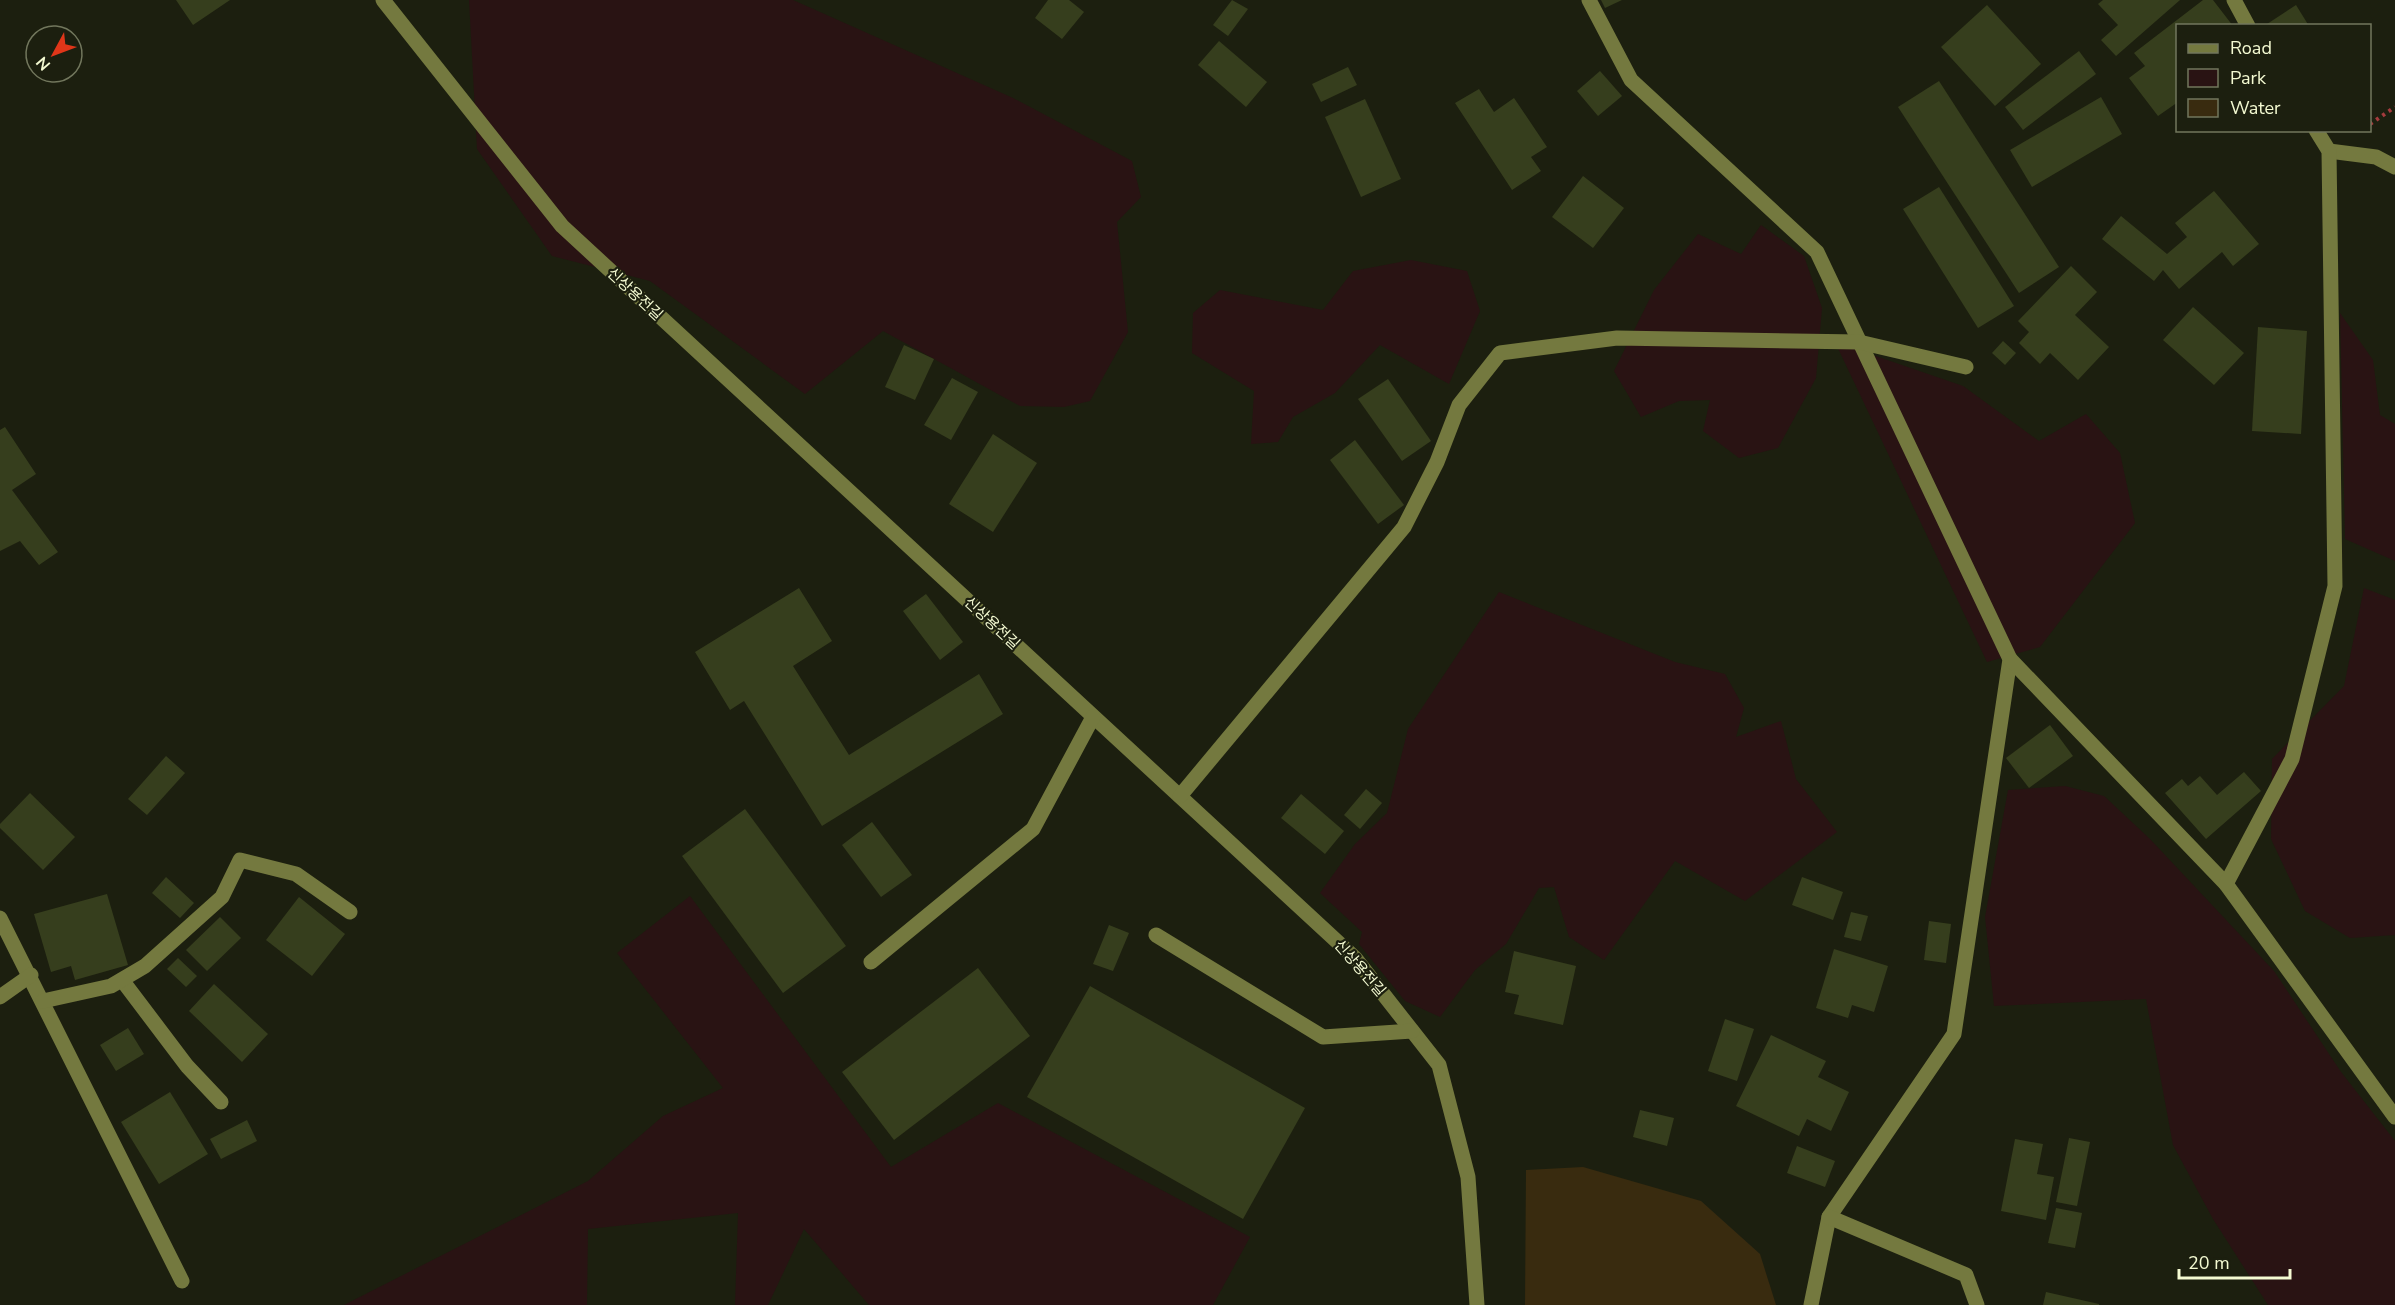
<svg xmlns="http://www.w3.org/2000/svg" width="2395" height="1305" viewBox="0 0 2395 1305" font-family="'Nunito Sans','Noto Sans KR',sans-serif">
<rect width="100%" height="100%" fill="#1c1f0f"/>
<g fill="#291313">
<path d="M469 0H793L1013 98 1132 161 1141 197 1117 222 1128 332 1090 401 1064 407 1020 406 883 331 805 394 650 281 552 256 477 149Z"/>
<path d="M1761 225 1804 256 1822 308 1816 378 1778 448 1739 458 1703 431 1710 400 1679 401 1641 417 1614 371 1654 290 1698 234 1741 254Z"/>
<path d="M1411 260 1467 271 1480 311 1449 384 1380 345 1335 393 1293 417 1278 442 1251 444 1254 391 1192 353 1193 313 1220 290 1323 310 1353 271Z"/>
<path d="M2340 313 2373 360 2380 415 2395 424V561L2345 539Z"/>
<path d="M1835 342 1963 386 2039 441 2086 414 2120 453 2135 523 2040 647 1987 662Z"/>
<path d="M2364 588 2395 600V935L2350 938 2305 911 2271 839 2272 759 2344 686Z"/>
<path d="M1499 592 1675 662 1725 674 1744 708 1736 737 1781 721 1796 779 1837 832 1745 901 1675 861 1604 960 1569 937 1554 887 1539 888 1506 944 1475 970 1440 1017 1405 1001 1359 944 1362 932 1320 893 1355 844 1387 813 1408 729Z"/>
<path d="M2065 786 2104 796 2150 839 2274 971 2341 1072 2395 1141V1305H2268L2213 1219 2173 1145 2146 999 1994 1006 1985 917 2008 790Z"/>
<path d="M690 896 891 1167 998 1103 1250 1237 1213 1305H869L804 1229 768 1305H735L738 1213 588 1229 587 1305H344L588 1181 663 1116 723 1088 617 953Z"/>
</g>
<path fill="#392b0f" d="M1583 1167 1701 1201 1760 1254 1776 1305H1525L1526 1170Z"/>
<g fill="#363e1d">
<path d="M176 0H230L193 25Z"/>
<path d="M1048 0H1069L1084 12 1062 39 1035 18Z"/>
<path d="M1232 0 1248 9 1228 36 1213 25Z"/>
<path d="M1601 0H1622L1605 8Z"/>
<path d="M2103 0H2180L2116 56 2101 40 2118 25 2098 4Z"/>
<path d="M2203 0H2213L2233 26H2178V102L2158 116 2129 78 2145 66 2134 53Z"/>
<path d="M1987 5 2041 64 1995 106 1941 47Z"/>
<path d="M2296 5 2309 26H2264Z"/>
<path d="M1219 41 1267 82 1246 107 1198 65Z"/>
<path d="M2079 51 2096 74 2023 130 2005 107Z"/>
<path d="M1348 67 1357 85 1321 102 1312 84Z"/>
<path d="M1600 71 1622 96 1598 116 1577 91Z"/>
<path d="M1939 81 2059 267 2019 293 1898 107Z"/>
<path d="M1479 89 1494 112 1514 98 1547 147 1531 157 1541 171 1512 190 1455 103Z"/>
<path d="M2101 97 2122 134 2032 187 2010 150Z"/>
<path d="M1365 99 1401 179 1361 197 1325 117Z"/>
<path d="M1583 176 1624 208 1593 248 1552 217Z"/>
<path d="M1939 187 2014 306 1978 328 1903 209Z"/>
<path d="M2214 191 2259 244 2233 266 2222 252 2179 289 2163 270 2154 281 2102 239 2121 216 2167 254 2187 237 2175 223Z"/>
<path d="M2071 266 2097 292 2075 315 2109 347 2078 380 2050 353 2040 364 2019 343 2029 332 2018 321Z"/>
<path d="M2193 307 2244 353 2214 385 2163 340Z"/>
<path d="M2258 327 2307 331 2301 434 2252 431Z"/>
<path d="M2003 341 2016 353 2005 365 1992 353Z"/>
<path d="M904 345 934 359 915 400 885 387Z"/>
<path d="M952 378 978 392 951 440 924 425Z"/>
<path d="M1388 379 1431 441 1402 461 1358 399Z"/>
<path d="M5 427 36 474 12 490 58 552 39 565 20 541 0 551V430Z"/>
<path d="M993 434 1037 463 993 532 949 504Z"/>
<path d="M1355 440 1404 505 1378 524 1330 460Z"/>
<path d="M799 588 832 641 793 666 849 755 979 674 1003 714 822 826 744 701 730 710 695 652Z"/>
<path d="M926 594 963 642 940 660 903 611Z"/>
<path d="M2050 725 2073 756 2029 788 2006 758Z"/>
<path d="M166 756 185 773 147 815 128 799Z"/>
<path d="M2244 772 2261 791 2206 839 2165 793 2182 779 2188 786 2200 776 2217 795Z"/>
<path d="M1366 789 1382 803 1360 829 1344 815Z"/>
<path d="M30 793 75 837 43 870 0 828V824Z"/>
<path d="M1301 794 1344 831 1325 854 1281 818Z"/>
<path d="M745 809 846 946 783 993 682 856Z"/>
<path d="M872 822 912 875 881 897 842 845Z"/>
<path d="M166 877 194 903 180 918 152 893Z"/>
<path d="M1802 877 1843 892 1833 920 1792 905Z"/>
<path d="M107 894 128 965 75 980 71 966 51 972 34 914Z"/>
<path d="M299 897 345 934 312 976 266 940Z"/>
<path d="M1851 912 1868 916 1861 941 1844 937Z"/>
<path d="M220 917 241 938 207 971 186 950Z"/>
<path d="M1929 921 1951 924 1946 963 1924 960Z"/>
<path d="M1109 925 1129 933 1113 971 1093 964Z"/>
<path d="M1834 949 1888 966 1874 1012 1852 1005 1848 1018 1816 1008Z"/>
<path d="M1514 951 1576 966 1563 1025 1514 1014 1519 995 1505 992Z"/>
<path d="M178 958 197 976 186 987 167 969Z"/>
<path d="M978 968 1030 1036 894 1140 842 1072Z"/>
<path d="M214 984 268 1034 242 1062 189 1011Z"/>
<path d="M1090 986 1305 1108 1243 1219 1027 1097Z"/>
<path d="M1725 1019 1754 1029 1737 1081 1708 1071Z"/>
<path d="M128 1028 144 1054 116 1071 100 1045Z"/>
<path d="M1771 1035 1826 1061 1818 1077 1849 1092 1831 1131 1807 1119 1799 1136 1736 1106Z"/>
<path d="M170 1092 208 1154 159 1184 121 1122Z"/>
<path d="M1640 1110 1674 1118 1667 1146 1633 1137Z"/>
<path d="M247 1120 257 1141 221 1159 210 1139Z"/>
<path d="M2069 1138 2090 1142 2077 1206 2056 1202Z"/>
<path d="M2015 1139 2043 1144 2037 1174 2054 1177 2046 1220 2001 1211Z"/>
<path d="M1797 1146 1835 1161 1825 1187 1787 1173Z"/>
<path d="M2056 1208 2082 1213 2075 1248 2048 1243Z"/>
<path d="M2046 1292 2099 1304V1305H2043Z"/>
</g>
<g fill="none" stroke-linecap="round" stroke-linejoin="round">
<path stroke="#a53b3d" stroke-width="4" stroke-dasharray="3 4.5" stroke-linecap="butt" d="M2370 124 2395 107"/>
<g stroke="#74793f" stroke-width="15">
<path d="M383 0 562 226 1355 958 1439 1065 1468 1177 1477 1305"/>
<path d="M1589 0 1631 80 1817 252 2010 659 1954 1034 1829 1217 1811 1305"/>
<path d="M2234 0 2248 26"/>
<path d="M2329 151 2376 157 2395 167"/>
<path d="M2010 659 2226 884 2395 1117"/>
<path d="M1180 796 1404 527 1437 462 1459 405 1500 353 1617 338 1859 342 1966 367"/>
<path d="M2226 884 2292 759 2335 586 2329 151 2316 130"/>
<path d="M0 918 182 1281"/>
<path d="M1156 935 1323 1037 1412 1031"/>
<path d="M871 962 1033 829 1093 717"/>
<path d="M122 980 187 1066 221 1102"/>
<path d="M0 997 31 975"/>
<path d="M43 1001 111 986 145 966 222 897 240 860 296 874 350 912"/>
<path d="M1829 1217 1966 1275 1977 1305"/>
</g>
</g>
<g text-anchor="middle" dominant-baseline="central" stroke-width="4.5" stroke-linejoin="round" paint-order="stroke">
<g font-size="15" fill="#f4fad2" stroke="#1c1f0f">
<text transform="translate(635 294) rotate(43)">신상용전길</text>
<text transform="translate(992 623) rotate(43)">신상용전길</text>
<text transform="translate(1360 968) rotate(49)">신상용전길</text>
</g>
</g>
<rect x="2176" y="24" width="195" height="108" fill="#1c1f0f" stroke="#72775d" stroke-width="1.5"/>
<rect x="2188" y="44" width="30" height="9" fill="#74793f" stroke="#72775d" stroke-width="1.5"/>
<text x="2230" y="54" font-size="18" fill="#f4fad2">Road</text>
<rect x="2188" y="69" width="30" height="18" fill="#291313" stroke="#72775d" stroke-width="1.5"/>
<text x="2230" y="84" font-size="18" fill="#f4fad2">Park</text>
<rect x="2188" y="99" width="30" height="18" fill="#392b0f" stroke="#72775d" stroke-width="1.5"/>
<text x="2230" y="114" font-size="18" fill="#f4fad2">Water</text>
<g transform="translate(54 54) rotate(229)"><circle r="28" fill="#1c1f0f" stroke="#72775d" stroke-width="1.5"/>
<path d="M0-4.5L10 22L0 15L-10 22Z" fill="#e03619"/>
<text y="-9" font-size="16" font-weight="bold" text-anchor="middle" fill="#f4fad2">N</text>
</g>
<path d="M2179 1269v9h111v-9" fill="none" stroke="#f4fad2" stroke-width="3"/>
<text x="2188" y="1269" font-size="18" fill="#f4fad2" stroke="#1c1f0f" stroke-width="4.5" paint-order="stroke">20 m</text>
</svg>
